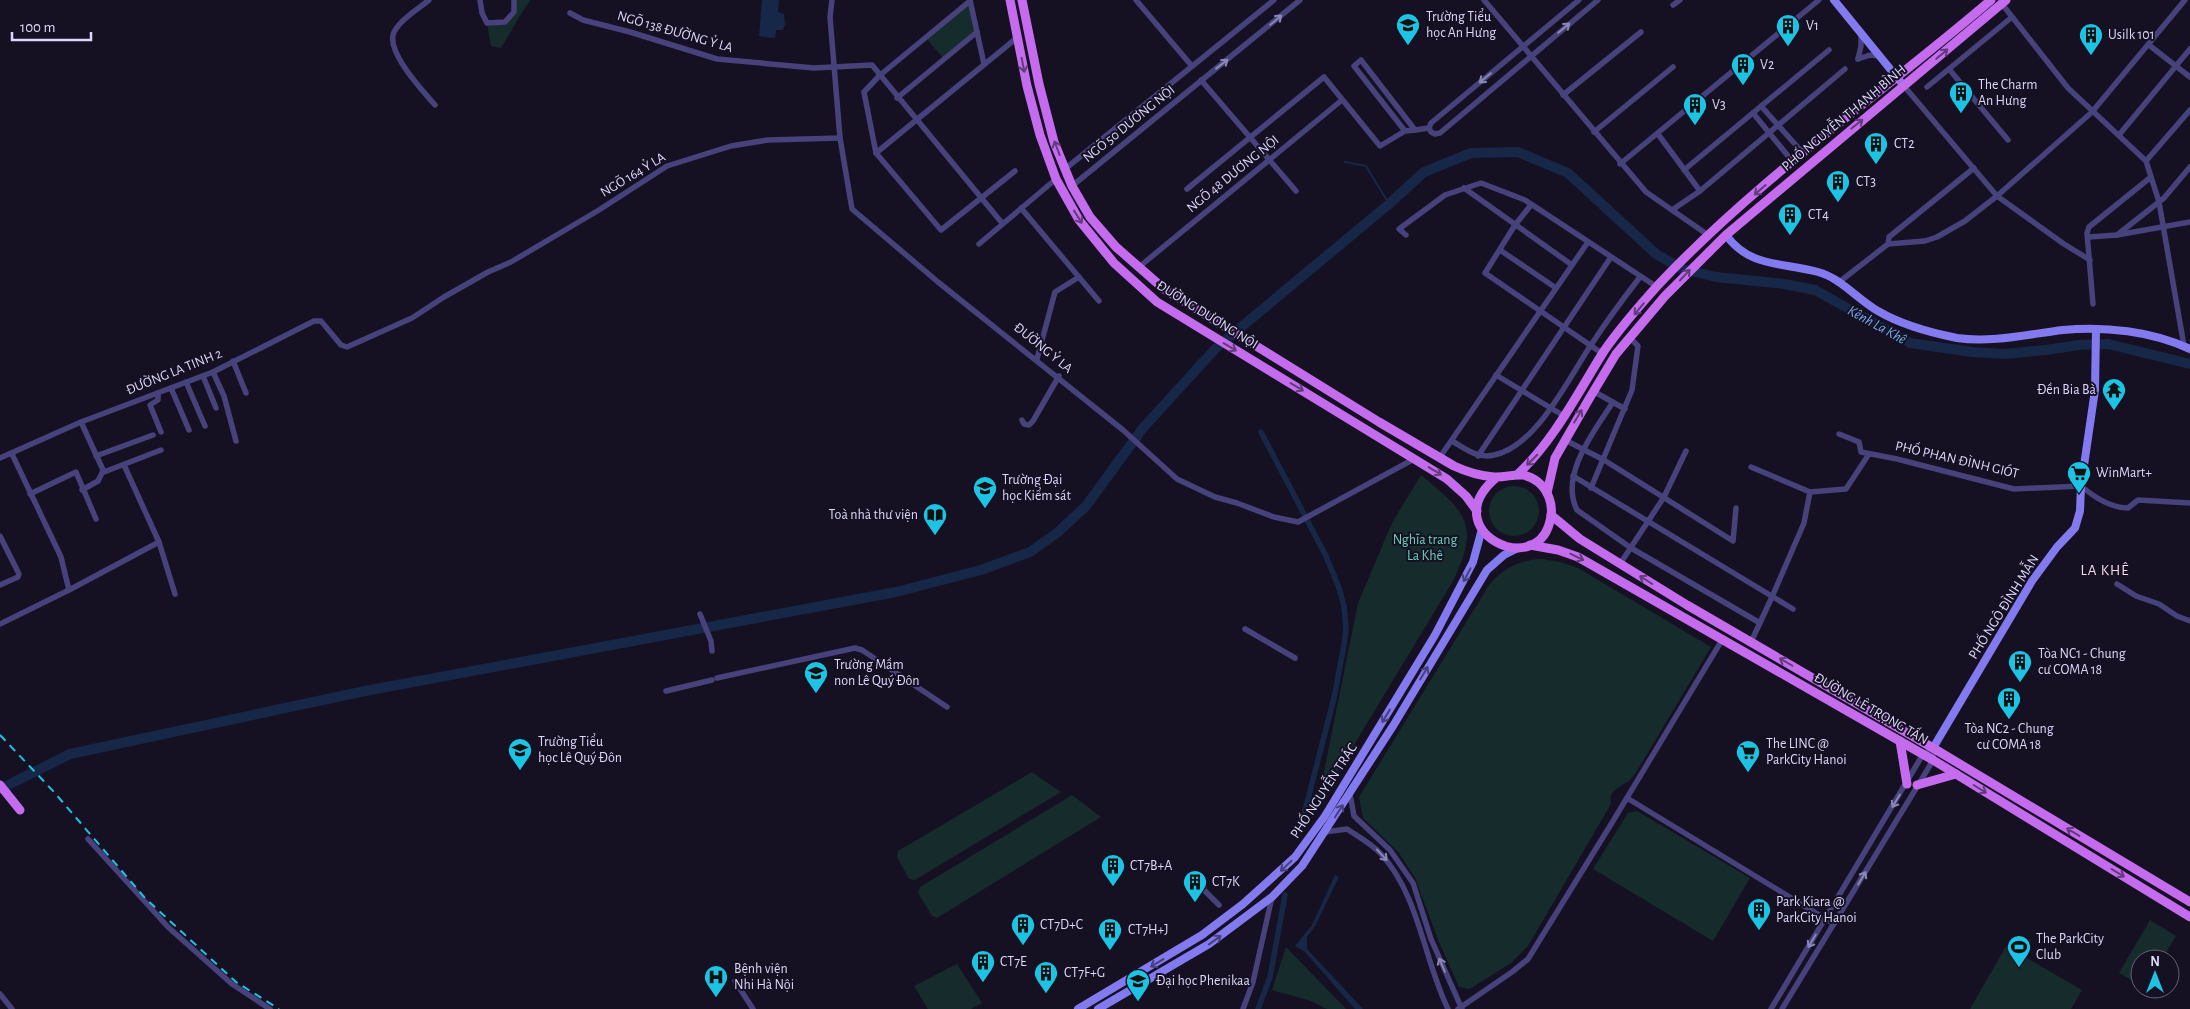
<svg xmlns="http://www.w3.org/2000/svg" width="2190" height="1009" viewBox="0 0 2190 1009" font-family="'Alegreya Sans',sans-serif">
<rect width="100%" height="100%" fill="#151123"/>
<g fill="#152b2c">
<path d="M516 0H531C519 15 512 31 501 48L491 46 487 23H505L516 13Z"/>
<path d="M970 2 976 32 943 58 926 38Z"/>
<path d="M1421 475C1465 512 1481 523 1453 581L1317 806 1358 603 1392 523Z"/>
<circle cx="1514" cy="511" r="25"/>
<path d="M1542 559 1560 562 1578 568 1711 647 1640 766C1637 770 1634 776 1630 780 1620 788 1608 789 1611 804L1528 946 1511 963 1470 989 1459 987 1439 942 1415 878 1399 853 1363 818 1359 797 1489 585C1504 568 1519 560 1542 559Z"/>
<path d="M1032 772 1061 792 915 880 909 879 897 857 898 851Z"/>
<path d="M1072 795 1101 817 937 918 932 916 918 893 920 887Z"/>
<path d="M1637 811 1750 878 1713 941 1593 869 1628 813Z"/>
<path d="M2150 920 2176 936 2162 959H2140V985L2119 973Z"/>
<path d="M2006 946 2082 990 2071 1009H1970Z"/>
<path d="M1286 947 1346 1009H1327L1311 1001 1272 990Z"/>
<path d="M957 964 982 1003 971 1009H928L914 986Z"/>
</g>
<g fill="#162748">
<path d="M762 0H779L778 12 784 14 785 25 783 30H776L775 38 759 36Z"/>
<path d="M1335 875 1339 877 1315 926 1307 937V949L1363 1009H1355L1305 952 1295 946 1312 925Z"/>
</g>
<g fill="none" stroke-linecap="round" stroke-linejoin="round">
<path stroke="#162748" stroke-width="2" d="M1345 162 1366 166 1389 204"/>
<g stroke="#162748" stroke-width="5.5">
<path d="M1261 432 1326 556 1339 588 1344 606 1346 629 1344 645 1334 698 1300 830"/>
<path d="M1258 1009 1270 977 1285 895"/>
</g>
<path stroke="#162748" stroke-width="10" d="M0 789 70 754 365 691 896 592 981 570 1030 552 1057 533 1086 506 1143 428 1216 348 1389 204 1424 172 1471 153 1518 152 1568 173 1656 254 1682 269 1716 277 1784 284 1815 290 1910 343 1972 352 2004 354 2046 350 2079 345 2108 344 2190 364"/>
<g stroke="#47427c" stroke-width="5.5">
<path d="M429 0C418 9 401 19 394 32 385 51 423 91 435 105"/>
<path d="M480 0 482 13 487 23 505 22 514 12V0"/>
<path d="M832 0 830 17 840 138 852 209 938 282 1123 430 1177 479 1215 497 1237 503 1274 517 1298 522 1414 459"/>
<path d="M970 0 984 64"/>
<path d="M1136 0 1191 65"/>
<path d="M1484 0 1646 192 1708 235"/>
<path d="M1579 0 1431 123 1429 128 1431 132 1435 134 1440 133 1598 0"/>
<path d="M970 1 879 76 864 92 876 153 941 230 1015 171"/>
<path d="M2002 4 2068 88 2146 161 2159 202 2184 346"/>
<path d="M1673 5 1680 0"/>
<path d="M570 13 583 20 630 32 717 59 814 68 872 65 1002 223"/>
<path d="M2149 45 2190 77"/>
<path d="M1858 59 1861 46V34"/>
<path d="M1858 59 1870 55 1880 56"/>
<path d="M1949 69 2008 140"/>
<path d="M1201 80 1296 191"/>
<path d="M1904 86 1997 196 2064 244 2090 260"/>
<path d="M1927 87 2012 17"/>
<path d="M1563 95 1641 32"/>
<path d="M897 98 977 32"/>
<path d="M1761 106 1803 153"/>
<path d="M1753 113 1793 162"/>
<path d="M1415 130 1429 128"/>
<path d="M1594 132 1673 67"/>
<path d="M1658 134 1700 191"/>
<path d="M2119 135 2190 49"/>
<path d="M876 153 1018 37"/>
<path d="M2146 161 2190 110"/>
<path d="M1620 164 1819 0"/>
<path d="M1065 169 1274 0"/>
<path d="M1684 170 1829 50"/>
<path d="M1072 186 1300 0"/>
<path d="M1464 188 1572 265"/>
<path d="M1187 189 1324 77 1380 146 1405 131 1415 130 1361 60 1354 66 1405 131"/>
<path d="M1531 205 1515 225 1485 273 1603 354"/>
<path d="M1021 208 1099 301"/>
<path d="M1672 210 1700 191 1845 69"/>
<path d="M1406 235 1399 229 1445 195 1481 183 1525 200 1657 287"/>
<path d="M2117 235 2164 198 2190 167"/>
<path d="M2089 237 2117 235 2190 222"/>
<path d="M979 244 1056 179"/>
<path d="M1888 244 1925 241 1937 237 1965 221 1997 196 2092 112 2185 0"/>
<path d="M1500 250 1556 288"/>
<path d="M1139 267 1342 100"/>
<path d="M1838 283 1888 244 1889 237 1974 168"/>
<path d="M2093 304 2087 233 2089 227 2151 177"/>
<path d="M1037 359 1055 292 1079 277"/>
<path d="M233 361 246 393"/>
<path d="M213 372 224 396 236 441"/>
<path d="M1496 375 1564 416"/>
<path d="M203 376 216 408"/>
<path d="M186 382 205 426"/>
<path d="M171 388 189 430"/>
<path d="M1593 391 1625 409"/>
<path d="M158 393V400L150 405 161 432"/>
<path d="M1613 402C1595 430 1559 475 1577 510L1631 548 1760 623"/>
<path d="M1022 420 1024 424 1029 425 1033 421 1059 376"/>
<path d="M81 422 104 472 161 450"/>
<path d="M1839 434 1859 442 1861 452 1897 459 2014 489 2081 486C2094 497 2110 508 2128 508L2138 500 2190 503"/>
<path d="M1565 440 1604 460 1733 541 1736 508"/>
<path d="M1452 441C1466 449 1477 459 1494 455 1536 447 1568 379 1591 345 1606 322 1623 299 1640 277"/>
<path d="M12 454 61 557 69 590"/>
<path d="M96 456 153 435"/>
<path d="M1478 456 1611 257"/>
<path d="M1440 457 1588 242"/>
<path d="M0 458 81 422 213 372 314 321H321L341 345 347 347 412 318 444 297 488 272 511 262 599 210 667 166 731 146 768 140 840 138"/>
<path d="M1751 467 1810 492 1846 489 1869 454"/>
<path d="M1573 476 1793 609"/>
<path d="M1591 488 1632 390 1638 346 1630 338"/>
<path d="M82 490 98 481 103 471"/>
<path d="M30 494 76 472 96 519"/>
<path d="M0 536 19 574 18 577 0 585"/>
<path d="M159 542 175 594"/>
<path d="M1620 564 1664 497 1686 451"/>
<path d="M2117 584 2136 596 2159 604 2177 616 2190 621"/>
<path d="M700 614 711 641 712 651"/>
<path d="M0 624 69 590 159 542 124 465"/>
<path d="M1245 629 1295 658"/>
<path d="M1751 642 1772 597 1804 523 1810 492"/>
<path d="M717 678 855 648 862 650 947 707"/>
<path d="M666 691 712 680"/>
<path d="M1350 794 1354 816 1390 850 1413 883 1431 939 1462 1009"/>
<path d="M1627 798 1834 924"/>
<path d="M1325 832 1347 829C1359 837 1372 844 1381 854 1419 895 1424 960 1448 1009"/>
<path d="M88 839 168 927 232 984 270 1009"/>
<path d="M1204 881V890L1219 905"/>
<path d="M735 981 753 1009"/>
<path d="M0 994 12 1009"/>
<path d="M1243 1009 1253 982 1272 897"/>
<path d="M1458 1009 1512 972 1528 959 1613 821 1722 640"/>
<path d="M1771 1009 1916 766 1923 754 1933 748"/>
<path d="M1782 1009 1926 772 1933 760V748"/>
</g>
<g stroke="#837aef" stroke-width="8">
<path d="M1834 0 1904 86"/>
<path d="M1726 235C1750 268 1782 262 1818 272 1841 278 1858 300 1878 311 1900 324 1932 333 1957 338 1992 343 2029 334 2063 330 2105 326 2151 331 2190 349"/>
<path d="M1933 748 2032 581 2057 547 2075 528 2080 511 2081 486 2095 390 2096 329"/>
<path d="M1078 1009 1202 935 1243 904 1295 857 1325 816 1435 635 1473 562 1482 529"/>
<path d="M1098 1009 1209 944 1272 897 1302 866 1393 726 1487 570 1504 555 1518 548"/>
</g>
<g stroke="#c46ced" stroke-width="9">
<path d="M1010 0 1027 86 1040 135 1056 179 1079 220 1114 263 1157 302 1447 479 1466 496 1477 511"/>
<path d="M1022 0 1039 84 1054 142 1072 186 1090 217 1116 247 1164 289 1379 422 1454 466C1467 472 1480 476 1494 477 1511 478 1521 469 1538 482 1548 490 1553 504 1551 516 1541 584 1432 530 1497 477"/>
<path d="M1518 474C1555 439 1577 394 1604 351 1620 328 1640 305 1659 284 1759 178 1881 94 1991 0"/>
<path d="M1547 493 1555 458 1589 399 1616 354 1665 296 1726 235 2006 0"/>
<path d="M1551 515 1580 539 1687 605 1933 748 2190 902"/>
<path d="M1530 545 1558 550 1578 557 1933 760 2190 917"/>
<path d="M1900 741 1907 784"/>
<path d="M0 785 20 810"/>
<path d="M1917 785 1956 774"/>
</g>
<path stroke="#1cc3e2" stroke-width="2" stroke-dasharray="8 6" stroke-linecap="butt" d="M0 735 54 792 145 898 236 982 279 1009"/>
</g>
<defs><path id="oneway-shaft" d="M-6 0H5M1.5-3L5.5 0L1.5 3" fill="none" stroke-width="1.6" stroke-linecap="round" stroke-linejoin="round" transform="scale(1.25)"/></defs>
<g stroke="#8a86b5">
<use href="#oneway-shaft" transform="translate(1276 20) rotate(-40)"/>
<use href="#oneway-shaft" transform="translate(1564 28) rotate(-40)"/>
<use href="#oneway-shaft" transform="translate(1222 64) rotate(-38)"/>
<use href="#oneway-shaft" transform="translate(1485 78) rotate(140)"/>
<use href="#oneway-shaft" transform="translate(1896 801) rotate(121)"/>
<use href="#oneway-shaft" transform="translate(1382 855) rotate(47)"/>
<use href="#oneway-shaft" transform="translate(1862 878) rotate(-59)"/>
<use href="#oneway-shaft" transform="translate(1812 941) rotate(121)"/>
<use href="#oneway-shaft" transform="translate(1442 965) rotate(-113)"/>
</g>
<g stroke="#643a7e">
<use href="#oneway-shaft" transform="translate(1942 54) rotate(-40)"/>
<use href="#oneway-shaft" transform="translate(1023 65) rotate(79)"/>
<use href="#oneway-shaft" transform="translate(1857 124) rotate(-39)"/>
<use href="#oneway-shaft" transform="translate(1057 148) rotate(-111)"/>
<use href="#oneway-shaft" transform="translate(1760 190) rotate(139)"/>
<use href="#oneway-shaft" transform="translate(1078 217) rotate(58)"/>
<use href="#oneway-shaft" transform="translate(1685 275) rotate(-47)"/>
<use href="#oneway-shaft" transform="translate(1639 309) rotate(130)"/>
<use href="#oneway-shaft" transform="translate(1230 347) rotate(31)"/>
<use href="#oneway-shaft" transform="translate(1297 387) rotate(31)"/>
<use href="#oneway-shaft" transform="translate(1578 416) rotate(-59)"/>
<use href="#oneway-shaft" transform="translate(1532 460) rotate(135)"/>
<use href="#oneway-shaft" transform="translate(1435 471) rotate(31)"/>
<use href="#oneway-shaft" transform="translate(1577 557) rotate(26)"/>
<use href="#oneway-shaft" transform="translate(1646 580) rotate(-148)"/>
<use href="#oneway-shaft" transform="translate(1786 662) rotate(-150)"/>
<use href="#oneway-shaft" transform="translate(1980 789) rotate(32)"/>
<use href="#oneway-shaft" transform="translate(2073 832) rotate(-149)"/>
<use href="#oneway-shaft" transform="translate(2118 873) rotate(31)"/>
</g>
<g stroke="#46407f">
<use href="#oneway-shaft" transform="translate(1467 575) rotate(118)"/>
<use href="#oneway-shaft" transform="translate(1424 673) rotate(-59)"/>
<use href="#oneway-shaft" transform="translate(1386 716) rotate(121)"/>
<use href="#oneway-shaft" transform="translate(1339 811) rotate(-57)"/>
<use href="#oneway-shaft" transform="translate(1286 866) rotate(137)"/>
<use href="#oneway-shaft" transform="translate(1215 940) rotate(-36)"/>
<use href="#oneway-shaft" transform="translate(1157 963) rotate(149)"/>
</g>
<defs>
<g id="school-pin" transform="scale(1.25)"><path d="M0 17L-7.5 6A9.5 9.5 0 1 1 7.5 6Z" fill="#1cc3e2" stroke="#151123"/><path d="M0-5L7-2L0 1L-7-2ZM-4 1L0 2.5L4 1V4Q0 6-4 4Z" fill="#111"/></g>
<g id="building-pin" transform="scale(1.25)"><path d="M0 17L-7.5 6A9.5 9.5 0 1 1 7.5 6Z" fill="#1cc3e2" stroke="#151123"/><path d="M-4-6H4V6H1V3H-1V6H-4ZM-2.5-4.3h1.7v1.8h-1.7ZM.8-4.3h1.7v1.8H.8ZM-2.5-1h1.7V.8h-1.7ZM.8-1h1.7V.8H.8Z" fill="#111"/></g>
<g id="temple-pin" transform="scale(1.25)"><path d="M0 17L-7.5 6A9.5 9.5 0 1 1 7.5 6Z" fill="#1cc3e2" stroke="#151123"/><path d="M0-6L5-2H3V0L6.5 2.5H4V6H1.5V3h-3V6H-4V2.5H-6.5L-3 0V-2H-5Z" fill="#111"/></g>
<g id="supermarket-pin" transform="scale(1.25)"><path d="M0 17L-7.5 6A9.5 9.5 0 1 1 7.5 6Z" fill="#1cc3e2" stroke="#151123"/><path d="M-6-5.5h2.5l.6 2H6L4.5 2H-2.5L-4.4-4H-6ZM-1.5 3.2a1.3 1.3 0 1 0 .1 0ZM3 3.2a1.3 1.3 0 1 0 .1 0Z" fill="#111"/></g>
<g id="university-pin" transform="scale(1.25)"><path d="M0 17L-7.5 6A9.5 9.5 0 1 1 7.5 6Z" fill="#1cc3e2" stroke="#151123"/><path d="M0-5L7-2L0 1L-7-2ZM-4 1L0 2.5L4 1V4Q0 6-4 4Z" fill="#111"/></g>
<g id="library-pin" transform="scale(1.25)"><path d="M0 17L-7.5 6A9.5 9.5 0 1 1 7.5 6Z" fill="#1cc3e2" stroke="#151123"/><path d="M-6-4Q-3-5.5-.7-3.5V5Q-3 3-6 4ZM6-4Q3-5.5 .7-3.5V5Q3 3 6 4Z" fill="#111"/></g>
<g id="stadium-pin" transform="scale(1.25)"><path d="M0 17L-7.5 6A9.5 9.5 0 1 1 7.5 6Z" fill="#1cc3e2" stroke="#151123"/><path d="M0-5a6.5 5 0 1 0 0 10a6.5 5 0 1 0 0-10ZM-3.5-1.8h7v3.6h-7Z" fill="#111"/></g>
<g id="hospital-pin" transform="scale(1.25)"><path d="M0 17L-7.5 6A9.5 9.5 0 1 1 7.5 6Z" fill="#1cc3e2" stroke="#151123"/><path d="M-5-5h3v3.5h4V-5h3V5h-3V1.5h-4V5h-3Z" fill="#111"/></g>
</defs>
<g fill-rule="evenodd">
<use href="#school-pin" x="1408" y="25"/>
<use href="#building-pin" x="1788" y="26"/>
<use href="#building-pin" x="2091" y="35"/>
<use href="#building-pin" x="1743" y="65"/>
<use href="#building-pin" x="1961" y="93"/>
<use href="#building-pin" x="1695" y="105"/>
<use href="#building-pin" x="1876" y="144"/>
<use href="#building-pin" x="1838" y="182"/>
<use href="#building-pin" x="1790" y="215"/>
<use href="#temple-pin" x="2114" y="390"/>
<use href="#supermarket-pin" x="2079" y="473"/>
<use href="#university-pin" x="985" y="488"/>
<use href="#library-pin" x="935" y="515"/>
<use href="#building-pin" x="2020" y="662"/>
<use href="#school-pin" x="816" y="673"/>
<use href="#building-pin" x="2009" y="699"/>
<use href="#school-pin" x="520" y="750"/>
<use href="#supermarket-pin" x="1748" y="752"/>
<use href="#building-pin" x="1113" y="866"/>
<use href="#building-pin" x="1195" y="882"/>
<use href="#building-pin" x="1759" y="910"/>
<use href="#building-pin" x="1023" y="925"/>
<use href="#building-pin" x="1110" y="930"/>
<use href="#stadium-pin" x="2019" y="947"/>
<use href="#building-pin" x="983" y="962"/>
<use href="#building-pin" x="1046" y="973"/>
<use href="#hospital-pin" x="716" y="977"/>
<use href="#university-pin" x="1138" y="981"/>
</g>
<g text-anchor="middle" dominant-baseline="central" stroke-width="4" stroke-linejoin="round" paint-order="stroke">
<g font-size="14" fill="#ddd8fa" stroke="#151123" text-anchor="start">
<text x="1426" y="17">Trường Tiểu<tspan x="1426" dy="16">học An Hưng</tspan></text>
<text x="1806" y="26">V1</text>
<text x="2108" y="35">Usilk 101</text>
<text x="1760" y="65">V2</text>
<text x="1978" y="85">The Charm<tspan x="1978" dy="16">An Hưng</tspan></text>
<text x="1712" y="105">V3</text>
<text x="1894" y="144">CT2</text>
<text x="1856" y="182">CT3</text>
<text x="1808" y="215">CT4</text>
<text x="2096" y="390" text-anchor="end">Đền Bia Bà</text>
<text x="2096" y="473">WinMart+</text>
<text x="1002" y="480">Trường Đại<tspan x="1002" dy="16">học Kiểm sát</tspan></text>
<text x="918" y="515" text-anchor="end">Toà nhà thư viện</text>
<text x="2038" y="654">Tòa NC1 - Chung<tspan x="2038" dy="16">cư COMA 18</tspan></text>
<text x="834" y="665">Trường Mầm<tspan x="834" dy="16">non Lê Quý Đôn</tspan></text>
<text x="2009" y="729" text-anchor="middle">Tòa NC2 - Chung<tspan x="2009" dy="16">cư COMA 18</tspan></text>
<text x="538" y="742">Trường Tiểu<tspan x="538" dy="16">học Lê Quý Đôn</tspan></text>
<text x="1766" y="744">The LINC @<tspan x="1766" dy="16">ParkCity Hanoi</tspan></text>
<text x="1130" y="866">CT7B+A</text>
<text x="1212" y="882">CT7K</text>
<text x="1776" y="902">Park Kiara @<tspan x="1776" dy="16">ParkCity Hanoi</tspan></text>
<text x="1040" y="925">CT7D+C</text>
<text x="1128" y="930">CT7H+J</text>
<text x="2036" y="939">The ParkCity<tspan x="2036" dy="16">Club</tspan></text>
<text x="1000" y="962">CT7E</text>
<text x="734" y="969">Bệnh viện<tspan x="734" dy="16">Nhi Hà Nội</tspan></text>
<text x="1064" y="973">CT7F+G</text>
<text x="1156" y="981">Đại học Phenikaa</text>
</g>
<g font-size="14" fill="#ddd8fa" stroke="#151123">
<text transform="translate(675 32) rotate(16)">NGÕ 138 ĐƯỜNG Ỷ LA</text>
<text transform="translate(1844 118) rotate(-40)">PHỐ NGUYỄN THANH BÌNH</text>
<text transform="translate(1129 124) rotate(-39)">NGÕ 50 DƯƠNG NỘI</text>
<text transform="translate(1233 174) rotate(-39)">NGÕ 48 DƯƠNG NỘI</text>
<text transform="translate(633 175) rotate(-31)">NGÕ 164 Ỷ LA</text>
<text transform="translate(1207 315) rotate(32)">ĐƯỜNG DƯƠNG NỘI</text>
<text transform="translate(1043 348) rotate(39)">ĐƯỜNG Ỷ LA</text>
<text transform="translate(174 372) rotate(-22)">ĐƯỜNG LA TINH 2</text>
<text transform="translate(1957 460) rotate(13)">PHỐ PHAN ĐÌNH GIÓT</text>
<text transform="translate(2004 607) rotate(-58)">PHỐ NGÔ ĐÌNH MẪN</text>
<text transform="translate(1871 709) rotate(30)">ĐƯỜNG LÊ TRỌNG TẤN</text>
<text transform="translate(1324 791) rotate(-57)">PHỐ NGUYỄN TRÁC</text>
</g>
<g font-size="14" fill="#6cd2be" stroke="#151123">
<text x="1425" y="540">Nghĩa trang<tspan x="1425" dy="16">La Khê</tspan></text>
</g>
<g font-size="15" font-style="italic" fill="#72aeee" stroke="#151123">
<text transform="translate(1877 325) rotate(29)">Kênh La Khê</text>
</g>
<g font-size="15" letter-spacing="1" fill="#fad9ed" stroke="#151123">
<text x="2105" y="570">LA KHÊ</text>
</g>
</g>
<g transform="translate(2155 974)"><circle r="24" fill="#151123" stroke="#656179"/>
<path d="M0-4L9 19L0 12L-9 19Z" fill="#1cc3e2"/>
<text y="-8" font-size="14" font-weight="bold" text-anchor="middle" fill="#ddd8fa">N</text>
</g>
<path d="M12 32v8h79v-8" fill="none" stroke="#ddd8fa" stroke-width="2.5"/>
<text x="20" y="32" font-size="15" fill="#ddd8fa" stroke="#151123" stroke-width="4" paint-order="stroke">100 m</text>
</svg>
